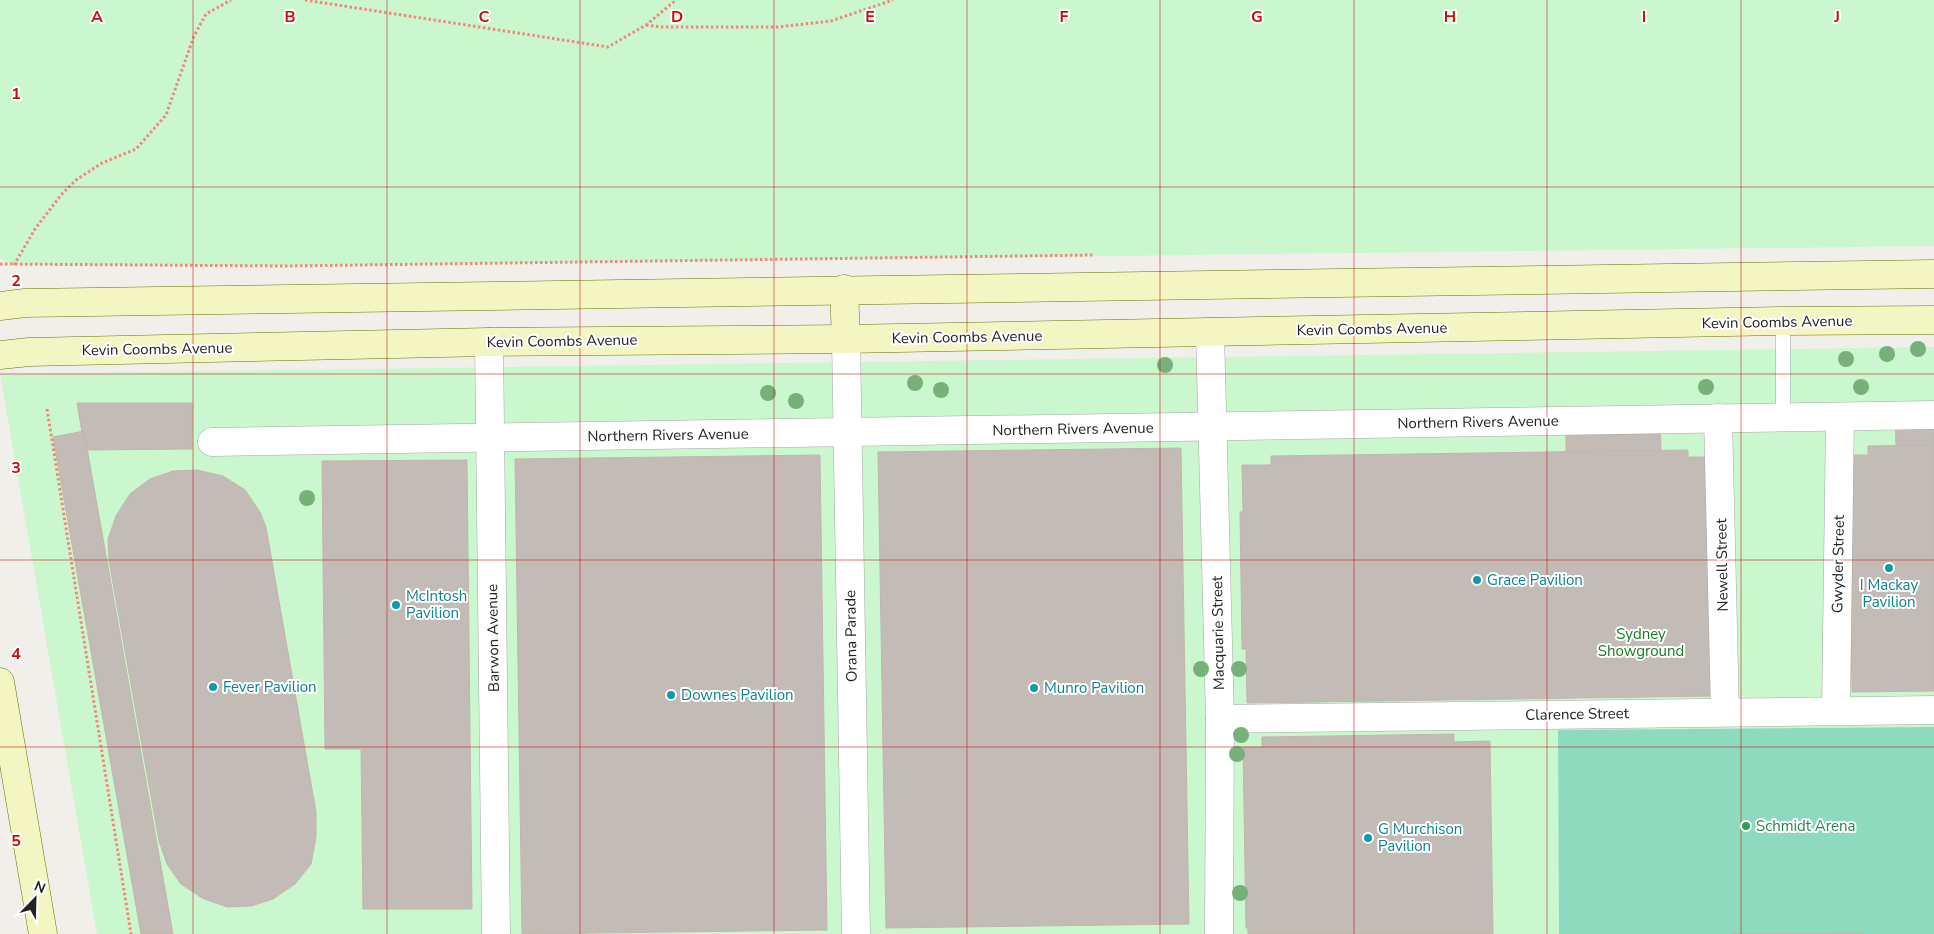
<svg xmlns="http://www.w3.org/2000/svg" width="1934" height="934" viewBox="0 0 1934 934" font-family="'Nunito Sans',sans-serif">
<rect width="100%" height="100%" fill="#f1efe9"/>
<g fill="#cbf7cf">
<path d="M0 0H1934V246L287 266 13 265 0 258Z"/>
<path d="M1934 347V934H97L0 374Z"/>
</g>
<path fill="#8ddabe" d="M1934 727V934H1559L1558 730Z"/>
<g fill="#c2bbb6" stroke="#c2b6ac">
<path d="M77 403H192V449L85 450Z"/>
<path d="M1895 410H1934V445L1896 446Z"/>
<path d="M1566 417H1660L1661 451 1566 452Z"/>
<path d="M84 431 173 934H141L53 437Z"/>
<path d="M1934 445V691L1852 692 1851 635H1846L1847 455H1868V446Z"/>
<path d="M1181 448 1189 924 886 928 878 452Z"/>
<path d="M1688 450V457H1710L1714 696 1247 703 1246 649H1242L1240 512H1243L1242 465H1271V456Z"/>
<path d="M820 455 827 930 522 934 515 459Z"/>
<path d="M467 460 472 909H363L361 749H325L322 461Z"/>
<path d="M197 470 223 476 245 490 260 512 266 527 316 812V837L311 864 295 884 273 899 251 906 227 907 202 898 181 884 167 864 159 841 109 561 108 539 116 516 130 494 150 479 173 471Z"/>
<path d="M1454 734V742L1490 741 1493 934H1248V928H1246L1243 747H1262V737Z"/>
<path d="M1863 933V934H1731Z"/>
</g>
<g fill="none" stroke-linecap="round" stroke-linejoin="round">
<g stroke="#a6a6a6" stroke-width="15">
<path id="lane" d="M1783 417V321"/>
</g>
<g stroke="#a6a6a6" stroke-width="29">
<g id="street">
<path d="M1210 332 1220 719 1219 934"/>
<path d="M846 339 856 934"/>
<path d="M489 342 496 934"/>
<path d="M1718 418 1725 712"/>
<path d="M212 442 1934 415"/>
<path d="M1836 710 1840 417"/>
<path d="M1220 719 1934 710"/>
</g>
</g>
<g stroke="#68750c" stroke-width="29">
<g id="secondary">
<path d="M844 289 846 339"/>
<path d="M0 306 25 303 1934 274"/>
<path d="M0 355 29 352 489 342 846 339 1783 321 1934 320"/>
<path d="M0 682 43 934"/>
</g>
</g>
<g stroke="#f1887a" stroke-width="3" stroke-dasharray="2.5 2.5" stroke-linecap="butt">
<path d="M305 0 608 47 646 25 676 0"/>
<path d="M646 25 661 27H778L831 21 893 0"/>
<path d="M0 264 287 266 1094 255"/>
<path d="M14 265 35 229 61 195 76 180 102 163 136 149 166 115 194 36 206 14 231 0"/>
<path d="M47 409 131 934"/>
</g>
<use href="#lane" stroke="#fff" stroke-width="14"/>
<use href="#street" stroke="#fff" stroke-width="28"/>
<use href="#secondary" stroke="#f3f6c2" stroke-width="28"/>
</g>
<g fill="#77b079">
<circle cx="1918" cy="349" r="8"/>
<circle cx="1887" cy="354" r="8"/>
<circle cx="1846" cy="359" r="8"/>
<circle cx="1165" cy="365" r="8"/>
<circle cx="915" cy="383" r="8"/>
<circle cx="1706" cy="387" r="8"/>
<circle cx="1861" cy="387" r="8"/>
<circle cx="941" cy="390" r="8"/>
<circle cx="768" cy="393" r="8"/>
<circle cx="796" cy="401" r="8"/>
<circle cx="307" cy="498" r="8"/>
<circle cx="1201" cy="669" r="8"/>
<circle cx="1239" cy="669" r="8"/>
<circle cx="1241" cy="735" r="8"/>
<circle cx="1237" cy="754" r="8"/>
<circle cx="1240" cy="893" r="8"/>
</g>
<path fill="none" stroke="#c6100d" stroke-width="1" stroke-opacity="0.55" d="M193 0V934M387 0V934M580 0V934M774 0V934M967 0V934M1160 0V934M1354 0V934M1547 0V934M1741 0V934M0 187H1934M0 374H1934M0 560H1934M0 747H1934"/>
<g fill="#0f9aa8" stroke="#fff" stroke-width="2">
<circle cx="1889" cy="568" r="5"/>
<circle cx="1477" cy="580" r="5"/>
<circle cx="396" cy="605" r="5"/>
<circle cx="213" cy="687" r="5"/>
<circle cx="1034" cy="688" r="5"/>
<circle cx="671" cy="695" r="5"/>
<circle cx="1368" cy="838" r="5"/>
</g>
<circle fill="#2e9e5b" stroke="#fff" stroke-width="2" cx="1746" cy="826" r="5"/>
<g text-anchor="middle" dominant-baseline="central" stroke-width="4" stroke-linejoin="round" paint-order="stroke">
<g font-size="15" fill="#222" stroke="#fff">
<text transform="translate(1777 322) rotate(-1)">Kevin Coombs Avenue</text>
<text transform="translate(1372 329) rotate(-1)">Kevin Coombs Avenue</text>
<text transform="translate(967 337) rotate(-1)">Kevin Coombs Avenue</text>
<text transform="translate(562 341) rotate(-1)">Kevin Coombs Avenue</text>
<text transform="translate(157 349) rotate(-1)">Kevin Coombs Avenue</text>
<text transform="translate(1478 422) rotate(-1)">Northern Rivers Avenue</text>
<text transform="translate(1073 429) rotate(-1)">Northern Rivers Avenue</text>
<text transform="translate(668 435) rotate(-1)">Northern Rivers Avenue</text>
<text transform="translate(1838 564) rotate(-89)">Gwyder Street</text>
<text transform="translate(1722 565) rotate(-91)">Newell Street</text>
<text transform="translate(1218 633) rotate(-91)">Macquarie Street</text>
<text transform="translate(851 636) rotate(-91)">Orana Parade</text>
<text transform="translate(493 638) rotate(-91)">Barwon Avenue</text>
<text transform="translate(1577 714) rotate(-1)">Clarence Street</text>
</g>
<g font-size="15" fill="#0d838f" stroke="#fff" text-anchor="start">
<text x="1487" y="580">Grace Pavilion</text>
<text x="1889" y="585" text-anchor="middle">I Mackay<tspan x="1889" dy="17">Pavilion</tspan></text>
<text x="406" y="596">McIntosh<tspan x="406" dy="17">Pavilion</tspan></text>
<text x="223" y="687">Fever Pavilion</text>
<text x="1044" y="688">Munro Pavilion</text>
<text x="681" y="695">Downes Pavilion</text>
<text x="1378" y="829">G Murchison<tspan x="1378" dy="17">Pavilion</tspan></text>
</g>
<g font-size="15" fill="#137c1e" stroke="#fff">
<text x="1641" y="634">Sydney<tspan x="1641" dy="17">Showground</tspan></text>
</g>
<g font-size="15" fill="#27864d" stroke="#fff" text-anchor="start">
<text x="1756" y="826">Schmidt Arena</text>
</g>
</g>
<g font-size="16" text-anchor="middle" font-weight="bold" fill="#c6100d" stroke="#fff" stroke-width="4" stroke-linejoin="round" paint-order="stroke">
<text x="97" y="22">A</text>
<text x="290" y="22">B</text>
<text x="484" y="22">C</text>
<text x="677" y="22">D</text>
<text x="870" y="22">E</text>
<text x="1064" y="22">F</text>
<text x="1257" y="22">G</text>
<text x="1450" y="22">H</text>
<text x="1644" y="22">I</text>
<text x="1837" y="22">J</text>
<text x="16" y="99">1</text>
<text x="16" y="286">2</text>
<text x="16" y="473">3</text>
<text x="16" y="659">4</text>
<text x="16" y="846">5</text>
</g>
<g transform="translate(35 899) rotate(23)" stroke="#ffffff" stroke-width="4" paint-order="stroke">
<path d="M0-4L9 19L0 12L-9 19Z" fill="#222222"/>
<text y="-8" font-size="14" font-weight="bold" text-anchor="middle" fill="#222222">N</text>
</g>
</svg>
